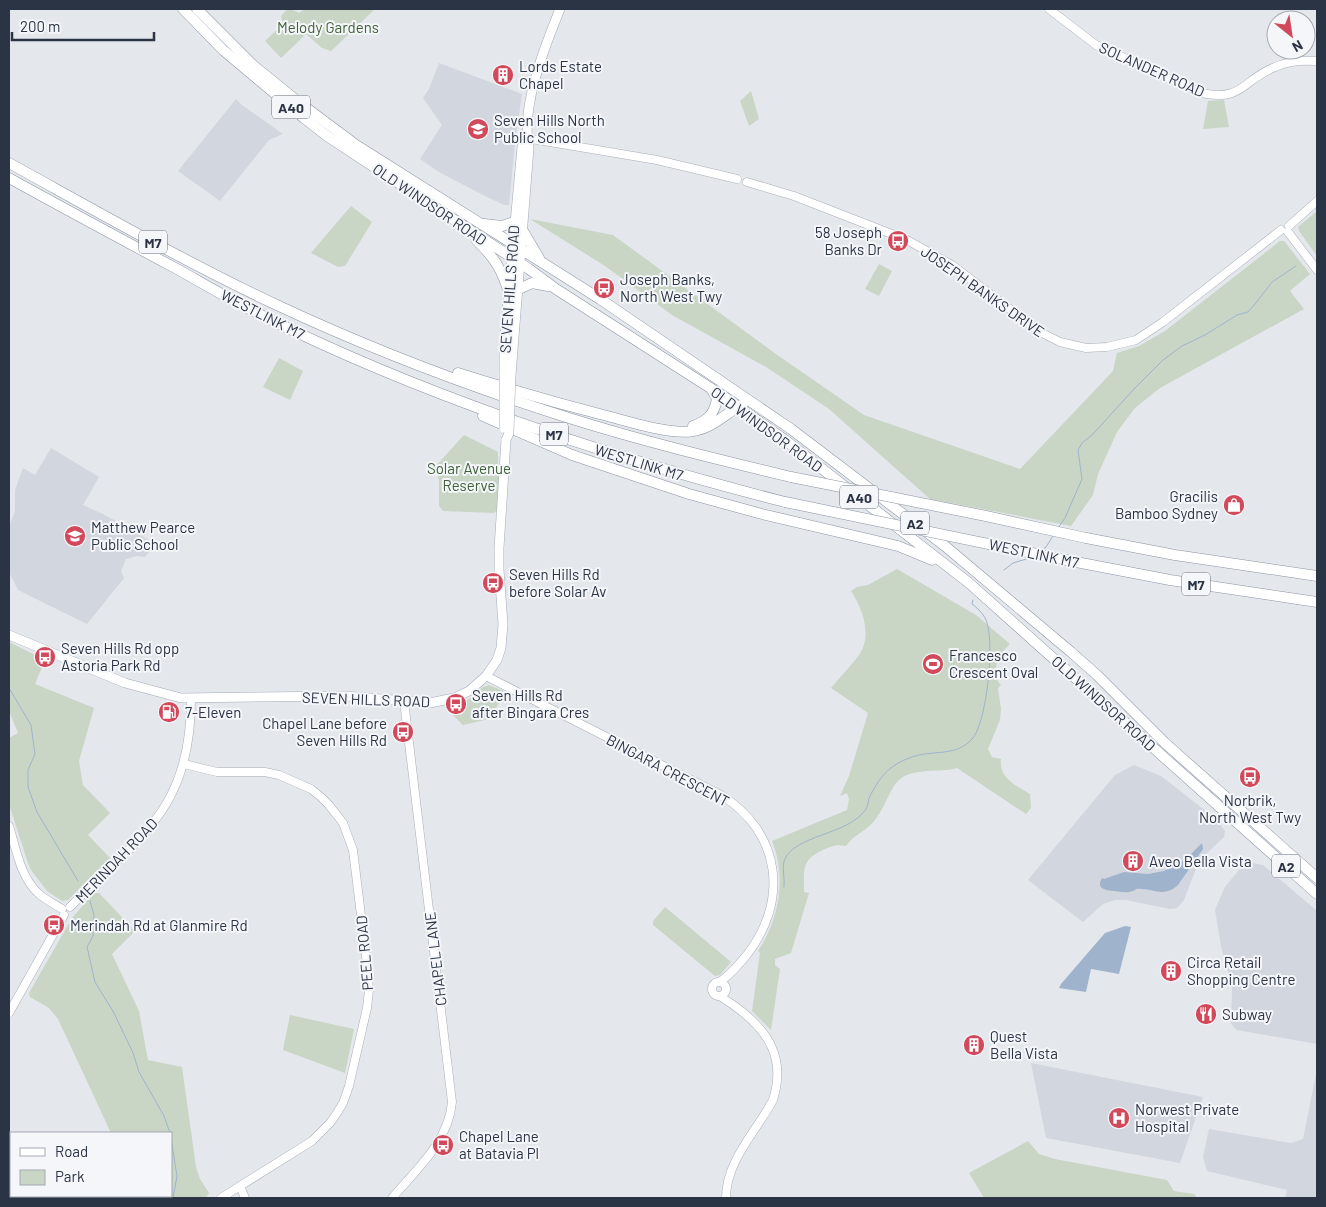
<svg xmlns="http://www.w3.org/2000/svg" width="1326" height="1207" viewBox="0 0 1326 1207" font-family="Barlow,sans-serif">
<rect width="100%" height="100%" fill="#e4e7ec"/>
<g fill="#d2d6de">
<path d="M439 63 522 94 515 143 509 205H504L485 196 439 172 420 159 442 125 423 98 429 89Z"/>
<path d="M236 99 242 105 283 134 269 140 220 201 178 171Z"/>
<path d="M51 448 99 477 83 505 105 515 156 544 145 557 137 556 126 559 121 571 124 578 87 624 18 590 9 572V527L15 511V490L23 468 35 475Z"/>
<path d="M1134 765 1161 776 1217 820 1225 831 1224 837 1209 851 1197 866 1184 900 1177 908 1170 909 1126 900H1115L1103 904 1083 922 1028 880 1115 775Z"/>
<path d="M1253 863 1263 865 1317 911V1044L1237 1030 1231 1024 1232 989 1221 946 1215 910 1225 887 1239 870Z"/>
<path d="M1031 1063 1203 1097 1180 1163 1046 1138Z"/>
<path d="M1317 1069V1198H1285L1287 1190 1207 1171 1203 1157 1209 1129 1291 1143 1303 1139Z"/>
</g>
<g fill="#c9d6c5">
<path d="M287 9H291L299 13 305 9H375L331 51 322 48 306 34 281 58 265 41 283 24 281 16Z"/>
<path d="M751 91 759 119 749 126 740 101Z"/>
<path d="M1224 100 1229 127 1203 129 1208 101Z"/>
<path d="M351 206 372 222 345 266 338 267 311 253Z"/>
<path d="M1317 211V256L1299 231 1298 227Z"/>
<path d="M530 219 613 235 776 354 864 415 1020 469 1113 371 1117 353 1139 346 1165 331 1280 241H1284L1310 274 1290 291 1304 309 1160 388 1135 408 1117 432 1098 474 1093 495 1071 526 930 499 829 409 766 367 672 315 605 266Z"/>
<path d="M879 264 892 271 879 296 865 289Z"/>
<path d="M279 358 303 371 290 400 263 387Z"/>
<path d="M464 435 498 452V464H500L498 509 494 513 443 511 439 506V480L435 467Z"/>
<path d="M897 569 976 615 1010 644 997 657 996 673 1000 677 997 680 1001 685 998 688 1001 709 1000 720 988 749 992 757 1001 759C999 779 1016 785 1030 794L1031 808 1026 814 957 768C937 774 907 765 894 786 887 797 883 810 875 820 867 831 854 834 846 846 836 844 832 846 823 850 801 860 804 870 804 892L809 893 791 953 775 959V965L780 969 771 1030 752 1011 760 953 758 951C779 919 787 878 772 841L847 810 849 799 847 793 840 796 849 776 868 713 831 688C840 677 851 666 859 655 873 635 862 608 851 591L857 587 868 585Z"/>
<path d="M9 642 45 660 35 684 94 708 79 761 83 785 110 813 88 835 110 858 68 900 62 901 47 891 31 870 27 860 9 804V738L18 733 9 711Z"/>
<path d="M489 685 506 692 489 719 463 725 449 711V708L465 702 483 687Z"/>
<path d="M94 893H99L135 931 112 954 139 1011 148 1060 182 1067 196 1167 200 1179 209 1193 206 1198H133V1196H171V1133H111L58 1019 49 1008 30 997 29 993 72 918Z"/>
<path d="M665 907 731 962 720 975 715 976 653 925V921Z"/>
<path d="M290 1015 354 1029 345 1073 283 1050Z"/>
<path d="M1028 1141 1039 1154 1055 1159 1167 1180 1174 1191 1194 1194 1197 1198H984L969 1173Z"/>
</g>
<g fill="#9fb4cc">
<path d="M1202 843 1203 849 1178 885C1163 899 1152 887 1136 889 1136 890 1130 892 1129 892 1124 893 1118 891 1113 891 1104 890 1096 888 1102 878L1104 879 1124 872 1148 874 1164 871 1185 860Z"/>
<path d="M1125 926 1131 927 1119 974 1091 969 1086 992 1059 988 1061 984 1105 933Z"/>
</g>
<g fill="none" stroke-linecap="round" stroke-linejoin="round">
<g stroke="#9fb4cc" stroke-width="1">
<path d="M1058 528 1065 518 1082 479 1078 450 1082 443 1093 434 1134 389 1163 360 1182 346 1205 335 1237 315 1248 312 1255 304 1272 282 1296 266"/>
<path d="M1042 550 1046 547 1053 536"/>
<path d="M1004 570 1013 563 1030 558"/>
<path d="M9 688 31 725 35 754 28 770V787L37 812 78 881"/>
<path d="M784 887C785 879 782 869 784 861 794 834 848 836 866 809 868 806 868 802 869 798 874 788 882 774 891 768 898 762 910 757 919 755 938 751 958 755 972 739 987 724 996 636 985 618 982 612 977 608 972 604L973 600"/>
<path d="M90 901 94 915 93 936 87 947 95 982 114 1013 133 1053 139 1072 164 1116 170 1133"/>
<path d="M171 1138 177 1176 173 1198"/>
</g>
<g stroke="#a9aeb7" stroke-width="9">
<g id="secondary">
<path d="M1049 9 1096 45 1201 93C1243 102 1242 80 1275 67 1288 61 1303 60 1317 61"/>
<path d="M526 138 657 160 737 179"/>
<path d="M747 182 794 196 907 240 952 265 1040 332 1060 342 1086 348 1107 347 1136 340 1163 322 1281 230"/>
<path d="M1289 226 1317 201"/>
<path d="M1288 232 1317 270"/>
<path d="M486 676 721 795C782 833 789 902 746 956 737 966 730 976 719 982"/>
<path d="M184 764 217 772H265L279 775 311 789 321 797 329 805 343 823 353 850 367 964 369 990 367 1008 349 1086 343 1103 337 1113 330 1123 312 1141 221 1198"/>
<path d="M9 826C16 848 20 877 39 894 46 900 54 904 62 909"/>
<path d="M70 907C140 836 191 810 191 699"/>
<circle cx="719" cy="989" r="7"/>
<path d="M720 996C725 1000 731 1003 736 1007 769 1031 786 1059 773 1100 756 1132 726 1161 726 1198"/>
<path d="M9 1013 64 915"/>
<path d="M240 1186 245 1198"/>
<path d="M392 1198C416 1170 449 1141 452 1102L404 701"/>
</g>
</g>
<g stroke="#a3abb8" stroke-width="10">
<g id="primary">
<path d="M504 375V344L522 147 526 138"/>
<path d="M511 375 529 148C520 108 545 46 560 9"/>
<path d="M9 635 125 683 181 698 345 696 430 703 454 698 469 691 486 676 497 660 501 648 503 624 499 570V548L506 440"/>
</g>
</g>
<g stroke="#8b94a3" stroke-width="11">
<g id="highway">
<path d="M183 9 223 50 304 118 327 136 529 269 556 289 726 398 785 440 969 583 1317 894"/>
<path d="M197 9 254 66 297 101 356 145 600 299 791 429 945 546 1071 652 1097 675 1165 743 1317 878"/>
<path d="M9 163C98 212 187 263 279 306 373 350 471 387 569 418 642 441 716 459 791 477"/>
<path d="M9 178C65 209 121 239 177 269 204 284 231 300 259 314 425 397 605 456 785 502"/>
<path d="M484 224 502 226 514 222"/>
<path d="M523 231 539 258"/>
<path d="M477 241C495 258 502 270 509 293"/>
<path d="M519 289 532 283 548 286"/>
<path d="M458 373C508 389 560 404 611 417 633 423 672 435 693 431 713 428 726 413 743 404"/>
<path d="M483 416 572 455 689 494 762 514 898 546 932 560"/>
<path d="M693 426C707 421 715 414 717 398L712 390"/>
<path d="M1086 538 1175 555 1317 576"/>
<path d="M1076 562 1170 580 1317 602"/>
</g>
</g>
<use href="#secondary" stroke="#fff" stroke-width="8"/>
<use href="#primary" stroke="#fff" stroke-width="9"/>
<use href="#highway" stroke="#fff" stroke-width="10"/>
<g stroke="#a3abb8" stroke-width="10" stroke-linecap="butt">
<g id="primary-bridge">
<path d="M504 428V375"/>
<path d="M506 440 509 433 511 375"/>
</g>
</g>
<g stroke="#8b94a3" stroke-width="11" stroke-linecap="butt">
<g id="highway-bridge">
<path d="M791 477 986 516 1086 538"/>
<path d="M785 502 1076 562"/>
</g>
</g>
<use href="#primary-bridge" stroke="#fff" stroke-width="9"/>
<use href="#highway-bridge" stroke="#fff" stroke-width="10"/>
</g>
<defs>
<g id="building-disc" transform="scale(1.125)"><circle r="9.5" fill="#d1495b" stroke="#f4f6f9"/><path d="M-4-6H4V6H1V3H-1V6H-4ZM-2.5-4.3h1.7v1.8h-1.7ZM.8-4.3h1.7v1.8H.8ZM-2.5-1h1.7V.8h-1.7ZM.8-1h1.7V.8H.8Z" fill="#fff"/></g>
<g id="school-disc" transform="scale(1.125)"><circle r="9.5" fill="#d1495b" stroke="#f4f6f9"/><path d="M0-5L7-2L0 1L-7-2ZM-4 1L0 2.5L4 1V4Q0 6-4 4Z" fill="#fff"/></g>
<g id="bus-disc" transform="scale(1.125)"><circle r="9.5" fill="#d1495b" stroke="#f4f6f9"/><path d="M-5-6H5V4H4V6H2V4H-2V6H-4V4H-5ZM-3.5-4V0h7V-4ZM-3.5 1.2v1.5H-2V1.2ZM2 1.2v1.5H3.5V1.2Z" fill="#fff"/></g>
<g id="shop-disc" transform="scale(1.125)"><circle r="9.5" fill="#d1495b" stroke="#f4f6f9"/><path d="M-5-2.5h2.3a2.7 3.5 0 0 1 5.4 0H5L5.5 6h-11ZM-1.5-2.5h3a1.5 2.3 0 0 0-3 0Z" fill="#fff"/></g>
<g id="stadium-disc" transform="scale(1.125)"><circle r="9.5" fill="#d1495b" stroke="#f4f6f9"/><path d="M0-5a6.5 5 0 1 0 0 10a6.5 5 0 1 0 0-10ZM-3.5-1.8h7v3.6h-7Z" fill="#fff"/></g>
<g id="fuel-disc" transform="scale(1.125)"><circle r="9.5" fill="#d1495b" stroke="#f4f6f9"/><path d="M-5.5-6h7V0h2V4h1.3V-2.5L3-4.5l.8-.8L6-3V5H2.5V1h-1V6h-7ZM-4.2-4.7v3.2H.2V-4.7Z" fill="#fff"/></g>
<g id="restaurant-disc" transform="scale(1.125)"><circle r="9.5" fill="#d1495b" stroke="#f4f6f9"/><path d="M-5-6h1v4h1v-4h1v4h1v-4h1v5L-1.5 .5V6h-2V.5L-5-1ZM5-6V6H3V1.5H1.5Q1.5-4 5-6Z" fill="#fff"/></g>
<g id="hospital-disc" transform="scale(1.125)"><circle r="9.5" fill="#d1495b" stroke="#f4f6f9"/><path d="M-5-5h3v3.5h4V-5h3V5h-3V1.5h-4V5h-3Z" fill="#fff"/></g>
</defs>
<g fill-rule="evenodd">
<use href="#building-disc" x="503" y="75"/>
<use href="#school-disc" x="478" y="129"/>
<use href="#bus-disc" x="898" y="241"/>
<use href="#bus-disc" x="604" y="288"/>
<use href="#shop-disc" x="1234" y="505"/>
<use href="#school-disc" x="75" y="536"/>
<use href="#bus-disc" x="493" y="583"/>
<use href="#bus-disc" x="45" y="657"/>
<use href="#stadium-disc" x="933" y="664"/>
<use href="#bus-disc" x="456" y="704"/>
<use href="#fuel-disc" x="169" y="712"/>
<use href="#bus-disc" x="403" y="732"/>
<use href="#bus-disc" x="1250" y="777"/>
<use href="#building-disc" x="1133" y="861"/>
<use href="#bus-disc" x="54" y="925"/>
<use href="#building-disc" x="1171" y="971"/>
<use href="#restaurant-disc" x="1206" y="1014"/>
<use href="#building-disc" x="974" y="1045"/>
<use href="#hospital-disc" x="1119" y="1118"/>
<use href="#bus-disc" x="443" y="1145"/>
</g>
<g text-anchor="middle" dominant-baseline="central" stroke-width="4" stroke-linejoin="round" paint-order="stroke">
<g fill="#f4f6f9" stroke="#676e7b" stroke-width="1">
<rect x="272" y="95.5" width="38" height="23" rx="4"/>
<rect x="139" y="230.5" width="28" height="23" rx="4"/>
<rect x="540" y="422.5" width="28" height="23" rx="4"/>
<rect x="840" y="485.5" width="38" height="23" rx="4"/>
<rect x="901" y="511.5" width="28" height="23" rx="4"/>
<rect x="1182" y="572.5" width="28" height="23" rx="4"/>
<rect x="1272" y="854.5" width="28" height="23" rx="4"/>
</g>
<g font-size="14" font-weight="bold" fill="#2b3445">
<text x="291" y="107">A40</text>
<text x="153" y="242">M7</text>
<text x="554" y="434">M7</text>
<text x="859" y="497">A40</text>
<text x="915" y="523">A2</text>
<text x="1196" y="584">M7</text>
<text x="1286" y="866">A2</text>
</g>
<g font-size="15" fill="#3f6138" stroke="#f4f6f9">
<text x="328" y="27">Melody Gardens</text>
<text x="469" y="468">Solar Avenue<tspan x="469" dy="17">Reserve</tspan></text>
</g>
<g font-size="15" fill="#2b3445" stroke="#f4f6f9" text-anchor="start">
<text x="519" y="66">Lords Estate<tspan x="519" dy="17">Chapel</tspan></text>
<text x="494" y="120">Seven Hills North<tspan x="494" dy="17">Public School</tspan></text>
<text x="882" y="232" text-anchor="end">58 Joseph<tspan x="882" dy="17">Banks Dr</tspan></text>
<text x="620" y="279">Joseph Banks,<tspan x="620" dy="17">North West Twy</tspan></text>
<text x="1218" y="496" text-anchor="end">Gracilis<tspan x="1218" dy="17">Bamboo Sydney</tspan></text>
<text x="91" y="527">Matthew Pearce<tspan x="91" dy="17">Public School</tspan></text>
<text x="509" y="574">Seven Hills Rd<tspan x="509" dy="17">before Solar Av</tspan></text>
<text x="61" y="648">Seven Hills Rd opp<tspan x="61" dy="17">Astoria Park Rd</tspan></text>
<text x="949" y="655">Francesco<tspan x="949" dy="17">Crescent Oval</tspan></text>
<text x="472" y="695">Seven Hills Rd<tspan x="472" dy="17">after Bingara Cres</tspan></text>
<text x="185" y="712">7-Eleven</text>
<text x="387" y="723" text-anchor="end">Chapel Lane before<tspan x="387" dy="17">Seven Hills Rd</tspan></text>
<text x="1250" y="800" text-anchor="middle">Norbrik,<tspan x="1250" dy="17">North West Twy</tspan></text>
<text x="1149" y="861">Aveo Bella Vista</text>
<text x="70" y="925">Merindah Rd at Glanmire Rd</text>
<text x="1187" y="962">Circa Retail<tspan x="1187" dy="17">Shopping Centre</tspan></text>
<text x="1222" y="1014">Subway</text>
<text x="990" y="1036">Quest<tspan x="990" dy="17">Bella Vista</tspan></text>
<text x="1135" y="1109">Norwest Private<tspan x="1135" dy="17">Hospital</tspan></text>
<text x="459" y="1136">Chapel Lane<tspan x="459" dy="17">at Batavia Pl</tspan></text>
</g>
<g font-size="15" fill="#2b3445" stroke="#f4f6f9">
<text transform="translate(1152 69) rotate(24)">SOLANDER ROAD</text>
<text transform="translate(430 204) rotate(34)">OLD WINDSOR ROAD</text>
<text transform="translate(509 289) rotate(-86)">SEVEN HILLS ROAD</text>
<text transform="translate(983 291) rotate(35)">JOSEPH BANKS DRIVE</text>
<text transform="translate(263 314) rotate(27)">WESTLINK M7</text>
<text transform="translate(767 429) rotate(36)">OLD WINDSOR ROAD</text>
<text transform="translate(639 462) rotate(17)">WESTLINK M7</text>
<text transform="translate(1034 553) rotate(12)">WESTLINK M7</text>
<text transform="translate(366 699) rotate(2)">SEVEN HILLS ROAD</text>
<text transform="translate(1104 703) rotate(42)">OLD WINDSOR ROAD</text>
<text transform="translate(668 770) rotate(28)">BINGARA CRESCENT</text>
<text transform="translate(116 860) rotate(-46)">MERINDAH ROAD</text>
<text transform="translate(364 953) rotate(-95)">PEEL ROAD</text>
<text transform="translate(435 959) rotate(-97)">CHAPEL LANE</text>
</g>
</g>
<rect width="1326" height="1207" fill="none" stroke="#2b3445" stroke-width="20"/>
<rect x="10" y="1132" width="162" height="65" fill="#f4f6f9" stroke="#a4a8b1"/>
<rect x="20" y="1148" width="25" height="8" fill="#ffffff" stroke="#a4a8b1"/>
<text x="55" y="1157" font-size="15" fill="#2b3445">Road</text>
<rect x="20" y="1170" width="25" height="15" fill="#c9d6c5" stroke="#a4a8b1"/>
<text x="55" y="1182" font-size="15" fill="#2b3445">Park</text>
<g transform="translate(1291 35) rotate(150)"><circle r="24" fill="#f4f6f9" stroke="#a4a8b1"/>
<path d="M0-4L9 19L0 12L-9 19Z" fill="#d1495b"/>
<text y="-8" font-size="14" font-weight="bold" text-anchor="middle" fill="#2b3445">N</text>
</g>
<path d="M12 32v8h142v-8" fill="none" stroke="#2b3445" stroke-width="2.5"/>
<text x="20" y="32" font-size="15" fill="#2b3445" stroke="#f4f6f9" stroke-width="4" paint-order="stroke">200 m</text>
</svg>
